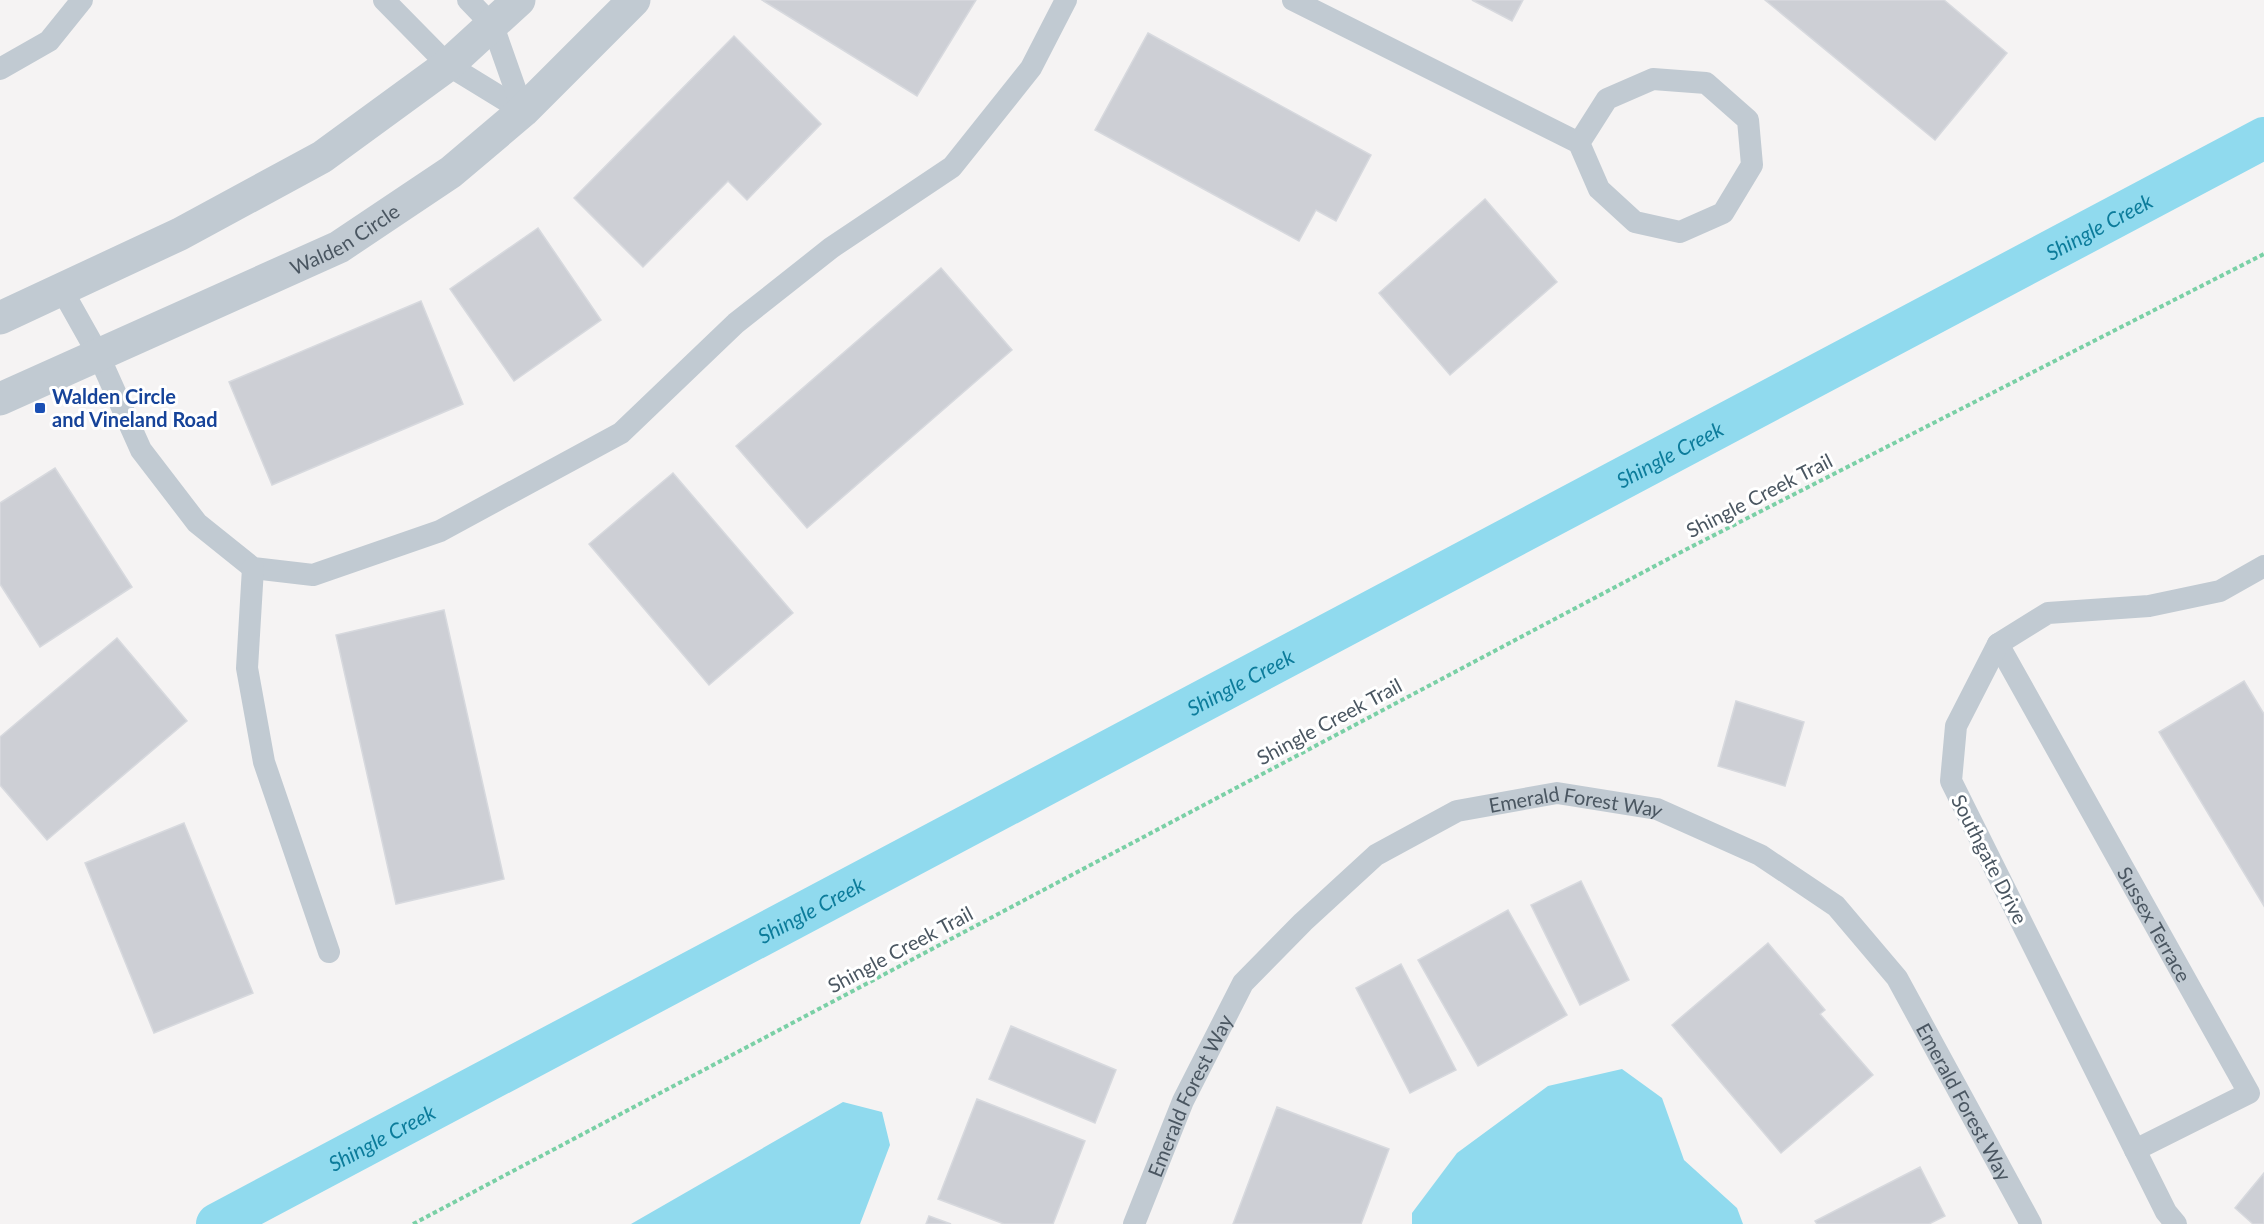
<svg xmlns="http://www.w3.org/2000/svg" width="2264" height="1224" font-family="Lato,sans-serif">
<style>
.water{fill:#90daee}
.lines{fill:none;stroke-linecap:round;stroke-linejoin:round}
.canal{stroke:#90daee;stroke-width:42}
.building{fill:#cdcfd5;stroke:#d7d9de;stroke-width:1.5}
.path{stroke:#7ad0a6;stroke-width:4;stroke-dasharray:4.5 3;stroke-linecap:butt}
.service{stroke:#c1cad2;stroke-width:22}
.minor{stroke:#c1cad2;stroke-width:33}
.transit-dot{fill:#1a4fb4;stroke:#fff;stroke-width:2}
.labels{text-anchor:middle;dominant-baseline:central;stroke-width:6;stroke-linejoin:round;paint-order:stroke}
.street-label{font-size:20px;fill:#4a5661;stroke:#fff}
.transit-label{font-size:20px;font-weight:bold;fill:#164399;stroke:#fff;text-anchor:start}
.water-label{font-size:21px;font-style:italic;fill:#0c7c9b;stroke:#fff}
</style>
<rect width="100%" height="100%" fill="#f5f3f3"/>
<path class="water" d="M1622,1069L1662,1098L1684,1160L1737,1208L1743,1224H1412V1213L1457,1153L1548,1086Z
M843,1102L882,1112L890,1145L860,1224H631Z"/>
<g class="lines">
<path class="canal" id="s1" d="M217,1224L2264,138"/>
</g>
<path class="building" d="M762,0H976L917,96Z
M1472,0H1523L1512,21Z
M1765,0H1944L2007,53L1935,140Z
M1148,33L1371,155L1336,221L1316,210L1299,241L1095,130Z
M734,36L821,124L747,200L728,181L643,267L574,198Z
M1485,199L1557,282L1450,375L1379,293Z
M538,228L601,320L514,381L450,289Z
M941,268L1012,350L807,528L736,446Z
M421,301L463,404L272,485L229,382Z
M55,468L132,587L40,647L0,584V503Z
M673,473L793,613L709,685L589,544Z
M444,610L504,879L396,904L336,635Z
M117,638L187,721L47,840L0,785V737Z
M2244,681L2264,714V906L2159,732Z
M1736,701L1804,722L1785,786L1718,766Z
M184,823L253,993L154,1033L85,863Z
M1581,881L1629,980L1580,1005L1531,905Z
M1508,910L1567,1015L1478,1066L1418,960Z
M1768,943L1825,1010L1820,1014L1873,1075L1781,1153L1672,1025Z
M1401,964L1456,1070L1410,1093L1356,988Z
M1011,1026L1116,1070L1095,1123L989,1079Z
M977,1099L1085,1141L1053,1224H1004L938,1199Z
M1277,1107L1389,1149L1361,1224H1233Z
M1920,1167L1945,1216L1929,1224H1817L1815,1221Z
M2264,1173V1224H2253L2235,1208Z
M929,1216L951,1224H926Z"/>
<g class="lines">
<path class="path" d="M413,1224L1687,549L2264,254"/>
<g class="service">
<path d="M384,0L448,65L523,111"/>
<path d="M468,0L493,26L523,111"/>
<path d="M1293,0L1579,143L1599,189L1635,222L1680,232L1723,213L1752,165L1748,120L1706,83L1653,79L1607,99L1579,143"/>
<path d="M0,69L49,41L82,0"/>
<path d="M62,290L98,354L141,450L197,523L253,568L313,575L440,531L621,433L736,323L831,248L952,167L1031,68L1066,0"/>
<path d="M253,568L247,668L264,762L329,952"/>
<path id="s2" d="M1998,644L2249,1093L2135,1150"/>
<path id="s3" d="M1134,1224L1183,1101L1243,983L1303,922L1376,855L1457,811L1557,793L1657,809L1760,855L1836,906L1897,978L2031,1224"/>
<path d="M2176,1224L2166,1212L1951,781L1956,726L1998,644L2048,613L2149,606L2220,591L2264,566"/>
</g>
<g class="minor">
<path d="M0,318L180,234L322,157L448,65L519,0"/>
<path id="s4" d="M0,399L339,247L451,172L523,111L634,0"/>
</g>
</g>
<rect class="transit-dot" x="34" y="402" width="12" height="12" rx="3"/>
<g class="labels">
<g class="street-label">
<text stroke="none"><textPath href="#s4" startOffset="380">Walden Circle</textPath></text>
<text transform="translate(1759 495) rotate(-27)">Shingle Creek Trail</text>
<text transform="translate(1329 721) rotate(-28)">Shingle Creek Trail</text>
<text stroke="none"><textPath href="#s3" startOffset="662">Emerald Forest Way</textPath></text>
<text transform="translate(1990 859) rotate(63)">Southgate Drive</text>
<text stroke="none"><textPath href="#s2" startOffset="321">Sussex Terrace</textPath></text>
<text transform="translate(900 949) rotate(-28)">Shingle Creek Trail</text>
<text stroke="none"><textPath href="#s3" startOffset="140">Emerald Forest Way</textPath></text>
<text stroke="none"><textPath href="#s3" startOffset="1184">Emerald Forest Way</textPath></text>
</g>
<g class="transit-label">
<text x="52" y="396">Walden Circle<tspan x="52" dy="23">and Vineland Road</tspan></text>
</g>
<g class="water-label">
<text stroke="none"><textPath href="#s1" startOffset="2130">Shingle Creek</textPath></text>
<text stroke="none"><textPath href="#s1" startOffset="1644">Shingle Creek</textPath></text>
<text stroke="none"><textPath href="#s1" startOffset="1158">Shingle Creek</textPath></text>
<text stroke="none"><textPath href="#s1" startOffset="672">Shingle Creek</textPath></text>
<text stroke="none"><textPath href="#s1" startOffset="186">Shingle Creek</textPath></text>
</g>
</g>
</svg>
